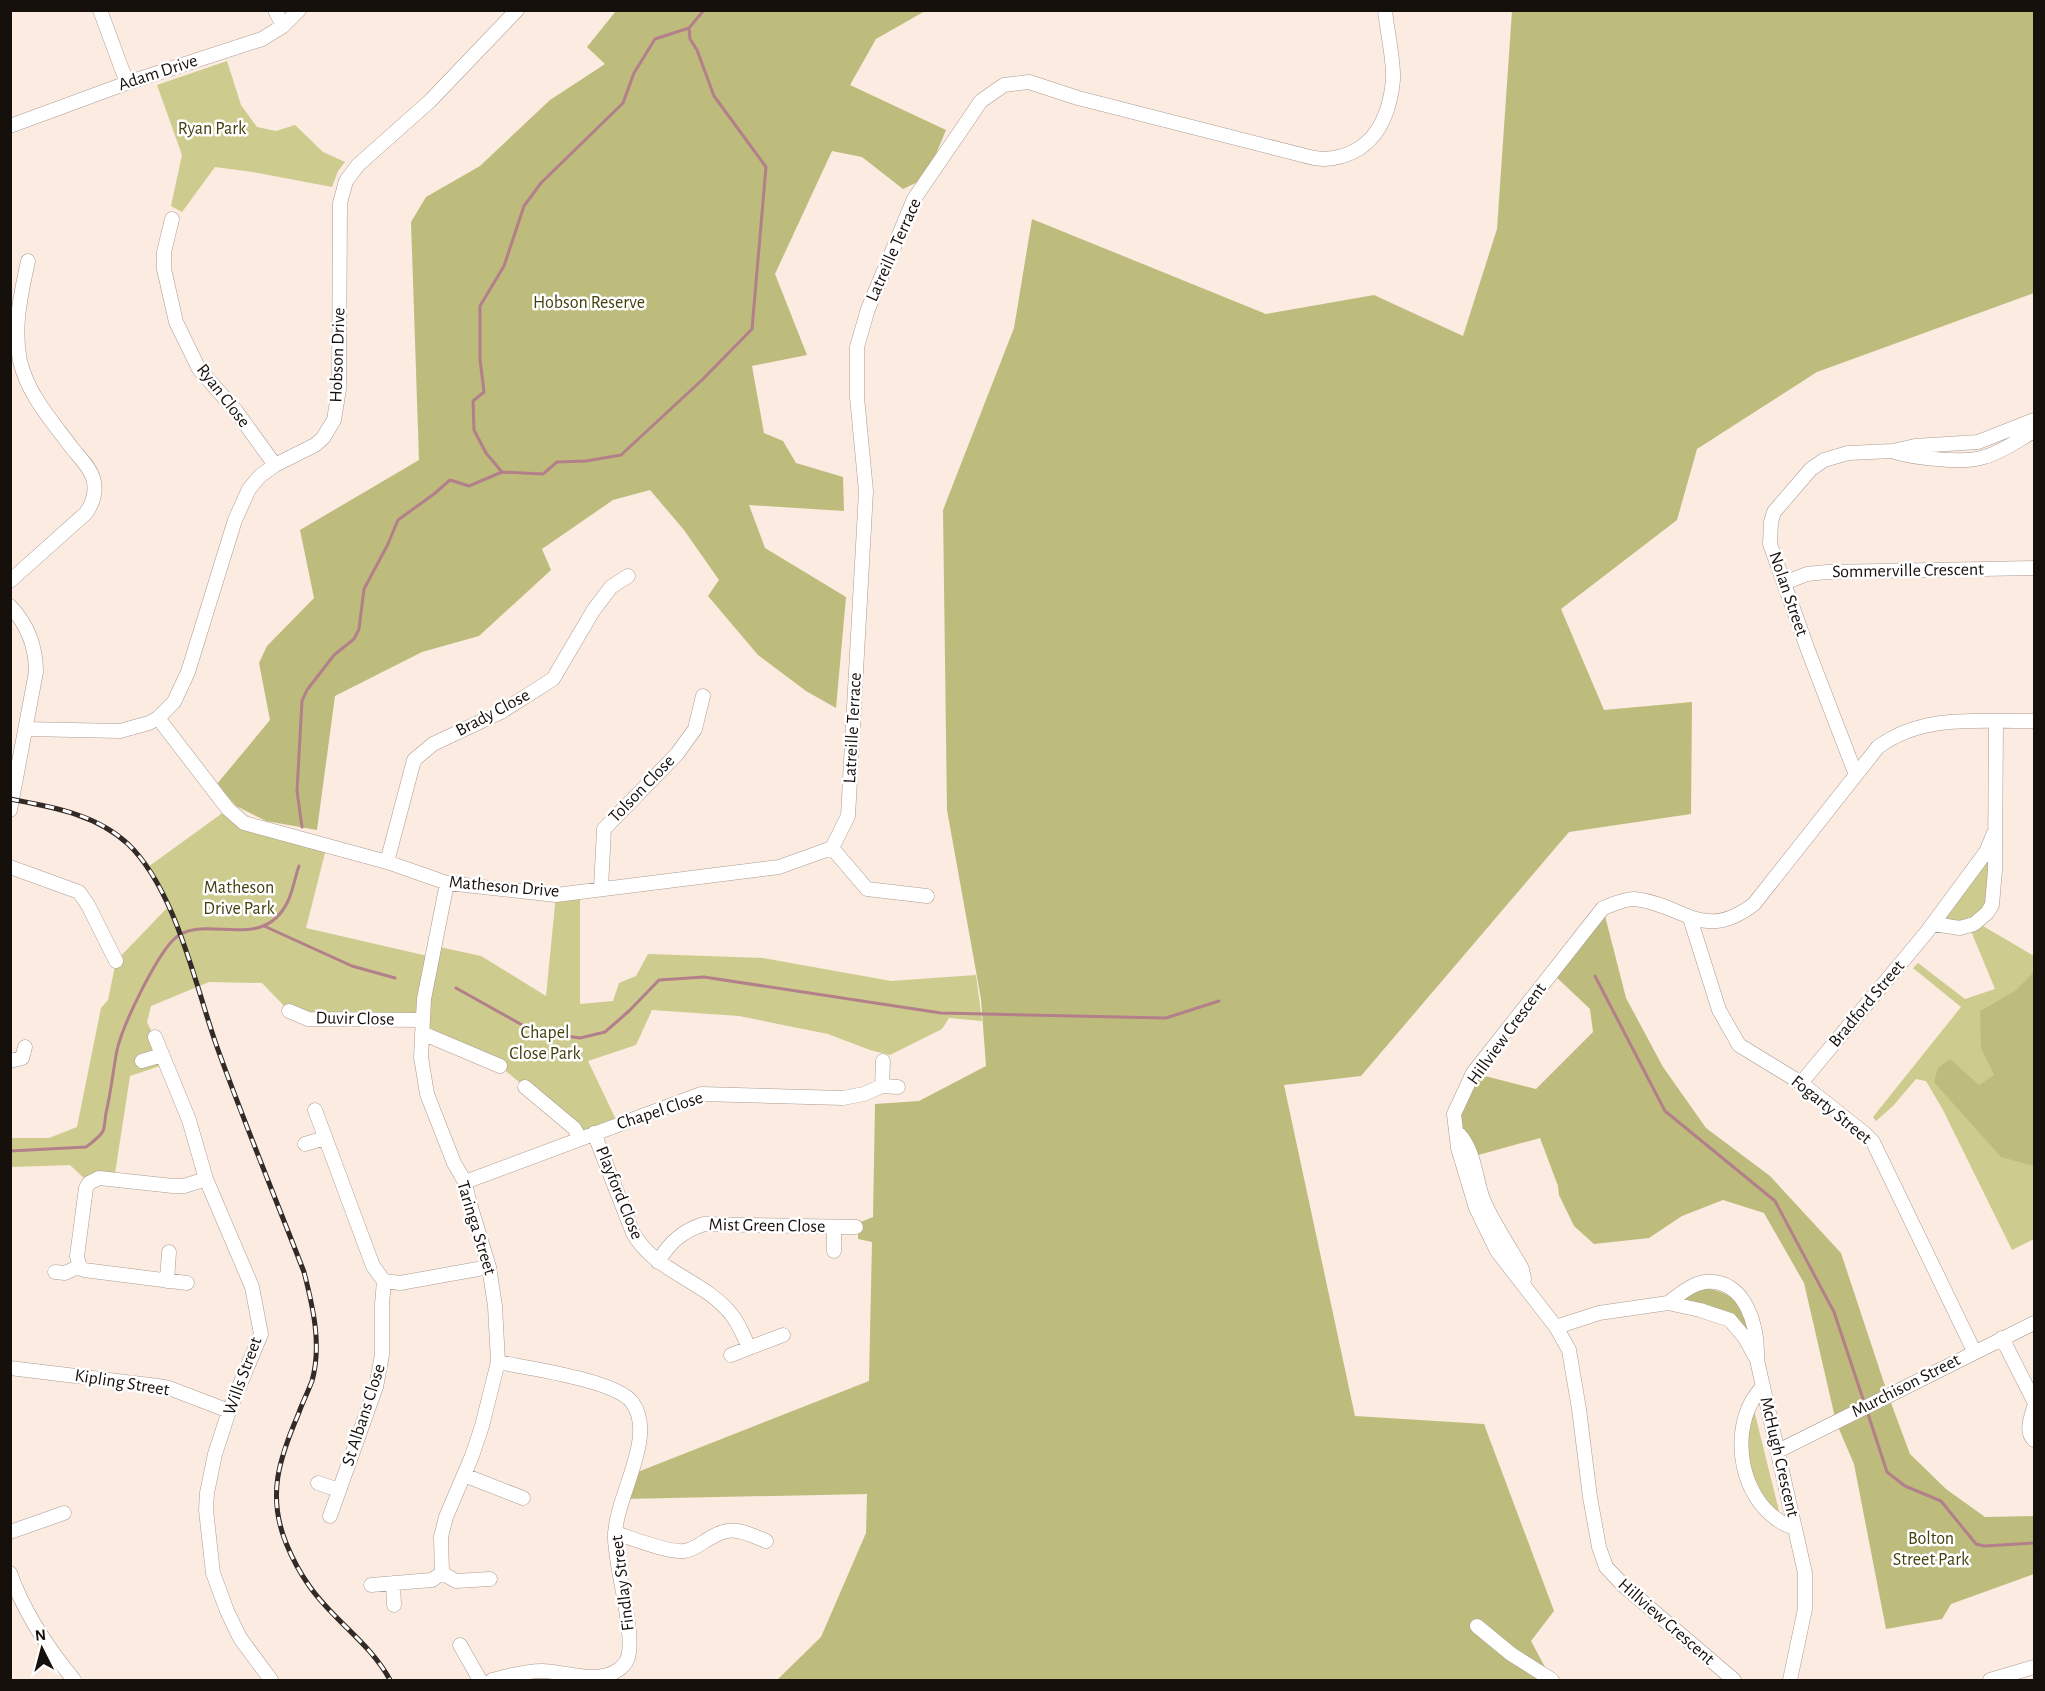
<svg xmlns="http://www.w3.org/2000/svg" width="2045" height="1691" font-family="'Alegreya Sans',sans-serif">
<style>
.green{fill:#cdcb8d}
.forest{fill:#bebc7c}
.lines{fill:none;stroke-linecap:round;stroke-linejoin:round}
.stream{stroke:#b27f8a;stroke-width:3}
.minor-casing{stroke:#ab9c92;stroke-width:15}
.minor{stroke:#fff;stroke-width:14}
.rail-casing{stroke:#322a26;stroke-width:5}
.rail{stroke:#fff;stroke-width:3;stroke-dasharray:9;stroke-linecap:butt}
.labels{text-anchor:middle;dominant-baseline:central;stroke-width:5;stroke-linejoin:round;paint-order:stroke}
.street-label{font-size:18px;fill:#16100d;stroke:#fff}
.park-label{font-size:18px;fill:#43410e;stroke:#fff}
</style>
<rect width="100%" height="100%" fill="#fbebe0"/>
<path class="green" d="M227,61L241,105L257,127L276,131L295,125L323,152L345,162L338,171L332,187L253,172L215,167L182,212L171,206L182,155L157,85Z
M228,809L326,849L306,928L432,957L435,946L481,956L546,996L556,895L580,891V1004L613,1001L619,983L636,976L648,954L763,958L891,981L976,975L982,1021L949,1018L942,1029L890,1055L870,1050L828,1034L739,1016L652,1010L636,1045L588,1061L618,1124L580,1138L574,1128L500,1066L436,1038L422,1020L308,1019L289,1011L262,983L209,982L151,1006L147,1022L166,1064L130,1076L114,1180L89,1183L70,1165L11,1167L10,1138H49L77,1127L101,1008L108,1000L116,961L167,908L148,867Z
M1985,856L1994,858L1989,907L1970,923L1940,922Z
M1983,926L2034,956V1239L2012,1250L1943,1110L1926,1081L1916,1079L1893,1106L1876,1121L1873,1117L1961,1007L1913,968L1918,963L1965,999L1995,989L1971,931Z
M1753,1406L1779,1511L1769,1509L1747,1472L1749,1414Z"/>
<path class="forest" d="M616,11H925L876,39L850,85L946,130L926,178L903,189L862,157L832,151L775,274L807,355L752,366L764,433L783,441L796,463L843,477L844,511L749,505L765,548L846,597L836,708L806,691L758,655L708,596L719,580L684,530L650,490L613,500L542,549L551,570L479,636L422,652L335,696L317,830L266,821L236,806L217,784L270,720L259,663L267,646L314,598L300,530L419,460L411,222L426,197L480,166L550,100L605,64L587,47Z
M1512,11H2034V293L1817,372L1697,449L1677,520L1561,609L1604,710L1692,702L1691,814L1569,832L1361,1076L1284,1085L1355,1416L1484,1424L1554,1611L1531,1641L1552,1680H777L821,1637L866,1533L867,1494L623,1499L630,1475L869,1381L872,1242L858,1239V1223L873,1217L875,1104L919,1101L986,1066L981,999L947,810L943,510L1014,328L1032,219L1266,314L1374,295L1463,336L1497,229Z
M1603,908L1626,998L1663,1067L1706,1128L1770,1176L1841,1253L1888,1395L1910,1454L1946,1489L1985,1517L2034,1516V1574L1951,1604L1942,1619L1886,1629L1854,1464L1836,1422L1804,1283L1764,1213L1723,1200L1682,1216L1649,1238L1594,1244L1574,1226L1559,1195L1558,1186L1540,1138L1471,1157L1456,1130L1473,1073L1536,1089L1593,1032L1590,1009L1552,973Z
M2034,972V1166L2001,1157L1934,1082L1938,1068L1950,1059L1979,1085L1994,1075L1981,1048L1980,1011L2015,991Z
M1698,1288C1730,1289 1743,1303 1753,1333L1682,1302L1687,1292Z"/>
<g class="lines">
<path class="stream" d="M502,472L486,453L474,430L473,401L484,392L480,359V306L504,266L524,206L541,183L623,103L634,73L655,39L689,28
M302,827L297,791L302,701L307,690L334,655L354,639L359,629L364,589L387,546L398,520L434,494L450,480L469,486L502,472L543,474L557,462L586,461L621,455L702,380L752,329L766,167L714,96L697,50L690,39L689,28L704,10
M264,926L352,966L395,978
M1595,976L1665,1111L1775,1201L1834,1312L1863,1399
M456,988L533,1031L580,1038L605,1032L629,1011L659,980L704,977L941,1013L1166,1018L1219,1001
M10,1151L86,1147C91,1143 100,1137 103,1131C105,1126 105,1119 106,1113C111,1092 113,1071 117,1050C123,1024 155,959 173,940C202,910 262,956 288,901C293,890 295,877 299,866
M1868,1414L1887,1472L1905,1486L1941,1501L1976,1544L1984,1546L2034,1543"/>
<g class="minor-casing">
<path id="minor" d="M100,10L127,83
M275,10L283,26
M10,126L127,83L262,39L283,26L299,10
M172,219L164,252V269L176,322L199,369L236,411L275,465
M1895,452C1915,458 1965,464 1984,457C2002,452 2018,440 2034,431
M10,581L86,513C93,503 97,491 93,478C90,467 79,457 72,448C52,421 28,395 20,361C13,327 21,294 28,261
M1784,583L1807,574L1827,572L2034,568
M10,606C27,624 36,646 36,672L10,810
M158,718L228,809L244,823L387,862L447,883L556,895L779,867L832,848
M26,729L120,731L149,723L158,718L174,702L188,672L235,520L249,489L260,476L275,465L315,445L323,438L334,420L339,389L340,203L346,181L358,165L430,101L517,10
M1856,775L1809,653L1770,544L1771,522L1774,512L1811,469L1824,460L1848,453L1893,451L1915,446L1978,442L2034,420
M832,848L848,816L866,491L857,397V347L868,309L914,199L981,101L1004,85L1029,82L1078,98L1302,155C1309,157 1318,159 1325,159C1371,156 1389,121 1393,80C1394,59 1387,32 1385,10
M832,848L867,889L927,896
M387,862L414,760L433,744L501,712L553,679L593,611L611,587L628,576
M10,867L79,892L88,905L116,961
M601,888L604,829L677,754L695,729L703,696
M1690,918L1719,1010L1739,1045L1801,1083L1864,1133L1873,1142L1974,1351
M1933,924L1960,928L1974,924L1987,913L1992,905L1995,870L1996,721
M289,1011L308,1019L422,1020
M422,1033L500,1066
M155,1037L189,1120L206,1179L252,1287L261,1334L229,1411L215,1454L207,1493L206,1510L213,1573L227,1611L240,1638L271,1680
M10,1061L22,1058L25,1047
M142,1061L162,1055
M1801,1083L1926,933L1986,852L1994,833
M882,1086L883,1061
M525,1087L574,1128L580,1138
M315,1110L373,1266L384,1281L382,1304V1355L376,1387L330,1516
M594,1133L633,1233C655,1272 704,1280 731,1314C739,1323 743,1336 749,1347
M1459,1134C1475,1151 1475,1178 1483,1199C1492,1222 1510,1247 1522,1269L1524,1279
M305,1144L325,1138
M465,1182L701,1094L843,1098L864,1094L882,1086L898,1087
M834,1227V1251
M658,1262C669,1243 682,1231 704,1224L856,1227
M55,1272L65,1273L80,1266
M167,1281L169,1252
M384,1281L400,1283L489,1267
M187,1283L84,1270L79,1265L77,1256L86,1188L89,1183L99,1178L173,1186H184L206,1179
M1668,1303C1679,1295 1691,1284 1705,1282C1746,1278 1758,1327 1757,1358
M1556,1327L1599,1313L1668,1303L1700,1310L1730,1320L1745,1338L1757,1360L1805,1573V1609L1790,1680
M2002,1338L2034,1401
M731,1355L783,1335
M10,1368L158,1386L169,1388L229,1411
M1763,1386C1759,1391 1755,1396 1752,1401C1731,1439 1742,1496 1778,1520C1783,1524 1789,1526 1795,1528
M2034,1407C2031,1418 2025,1431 2034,1440
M1778,1451L2034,1323
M464,1475L523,1498
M318,1483L339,1490
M10,1532L64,1513
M615,1533C631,1538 669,1553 684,1551C692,1550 698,1546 705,1541C731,1524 739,1530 766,1541
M10,1573C24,1613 47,1647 74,1680
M442,1573L456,1581L490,1579
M393,1583L394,1605
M371,1585L432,1580L442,1573L441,1537L446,1517L472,1456L482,1426L498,1362L495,1306L489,1267L469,1201L465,1182L454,1163L427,1094L421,1057L424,999L447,883
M1477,1626L1511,1654L1552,1680
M460,1645L480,1680
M492,1680C508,1676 525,1671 542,1671C565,1671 596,1685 618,1670C621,1668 626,1663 627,1660C637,1638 615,1567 615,1538C614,1498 658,1437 632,1402C615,1380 527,1368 498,1362
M1734,1680L1624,1586L1606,1567L1599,1547L1590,1497L1579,1409L1569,1350L1556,1327L1497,1251L1476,1208L1458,1148L1454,1114L1473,1073L1603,908C1612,905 1625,898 1635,899C1685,905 1703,943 1754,904L1878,747C1924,713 1980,722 2034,721
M1990,1680L2034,1667"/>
</g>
<use href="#minor" class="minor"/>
<g class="rail-casing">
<path id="rail" d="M10,799C52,807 96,814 128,844C176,890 195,985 217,1047C244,1122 275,1197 304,1272C313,1307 322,1345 312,1381C308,1392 302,1403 298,1415C279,1459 267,1496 286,1543C292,1558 300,1573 310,1587C334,1621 370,1643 390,1680"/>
</g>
<use href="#rail" class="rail"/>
</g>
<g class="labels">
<g class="street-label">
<text transform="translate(158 73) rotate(-18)">Adam Drive</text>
<text transform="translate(894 250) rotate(-66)">Latreille Terrace</text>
<text transform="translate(338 355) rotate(-88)">Hobson Drive</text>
<text transform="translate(223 396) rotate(52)">Ryan Close</text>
<text transform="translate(1908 571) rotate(-1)">Sommerville Crescent</text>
<text transform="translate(1788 594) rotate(71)">Nolan Street</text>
<text transform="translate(493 713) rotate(-28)">Brady Close</text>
<text transform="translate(853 728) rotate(-87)">Latreille Terrace</text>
<text transform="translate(642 789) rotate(-46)">Tolson Close</text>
<text transform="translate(504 887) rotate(5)">Matheson Drive</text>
<text transform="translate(1867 1004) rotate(-50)">Bradford Street</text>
<text transform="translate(355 1019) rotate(1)">Duvir Close</text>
<text transform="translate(1507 1034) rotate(-54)">Hillview Crescent</text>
<text transform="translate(1831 1110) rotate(39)">Fogarty Street</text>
<text transform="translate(660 1111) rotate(-18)">Chapel Close</text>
<text transform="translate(619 1193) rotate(68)">Playford Close</text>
<text transform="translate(767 1226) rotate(1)">Mist Green Close</text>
<text transform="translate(476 1228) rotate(73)">Taringa Street</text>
<text transform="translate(243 1376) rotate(-70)">Wills Street</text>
<text transform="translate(122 1383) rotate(9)">Kipling Street</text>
<text transform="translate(1906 1386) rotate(-27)">Murchison Street</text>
<text transform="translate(364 1415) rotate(-72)">St Albans Close</text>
<text transform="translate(1779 1457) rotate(77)">McHugh Crescent</text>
<text transform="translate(623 1583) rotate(-97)">Findlay Street</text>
<text transform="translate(1666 1622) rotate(41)">Hillview Crescent</text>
</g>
<g class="park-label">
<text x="212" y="129">Ryan Park</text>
<text x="589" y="303">Hobson Reserve</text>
<text x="239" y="888">Matheson<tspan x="239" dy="21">Drive Park</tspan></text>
<text x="545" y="1033">Chapel<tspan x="545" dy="21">Close Park</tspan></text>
<text x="1931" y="1539">Bolton<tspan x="1931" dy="21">Street Park</tspan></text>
</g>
</g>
<rect width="2045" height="1691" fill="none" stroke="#16100d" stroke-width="24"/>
<g transform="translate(42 1649) rotate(354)" stroke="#ffffff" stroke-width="4.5" paint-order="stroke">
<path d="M0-4.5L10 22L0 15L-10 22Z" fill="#16100d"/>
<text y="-9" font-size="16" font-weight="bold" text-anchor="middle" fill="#16100d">N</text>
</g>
</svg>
